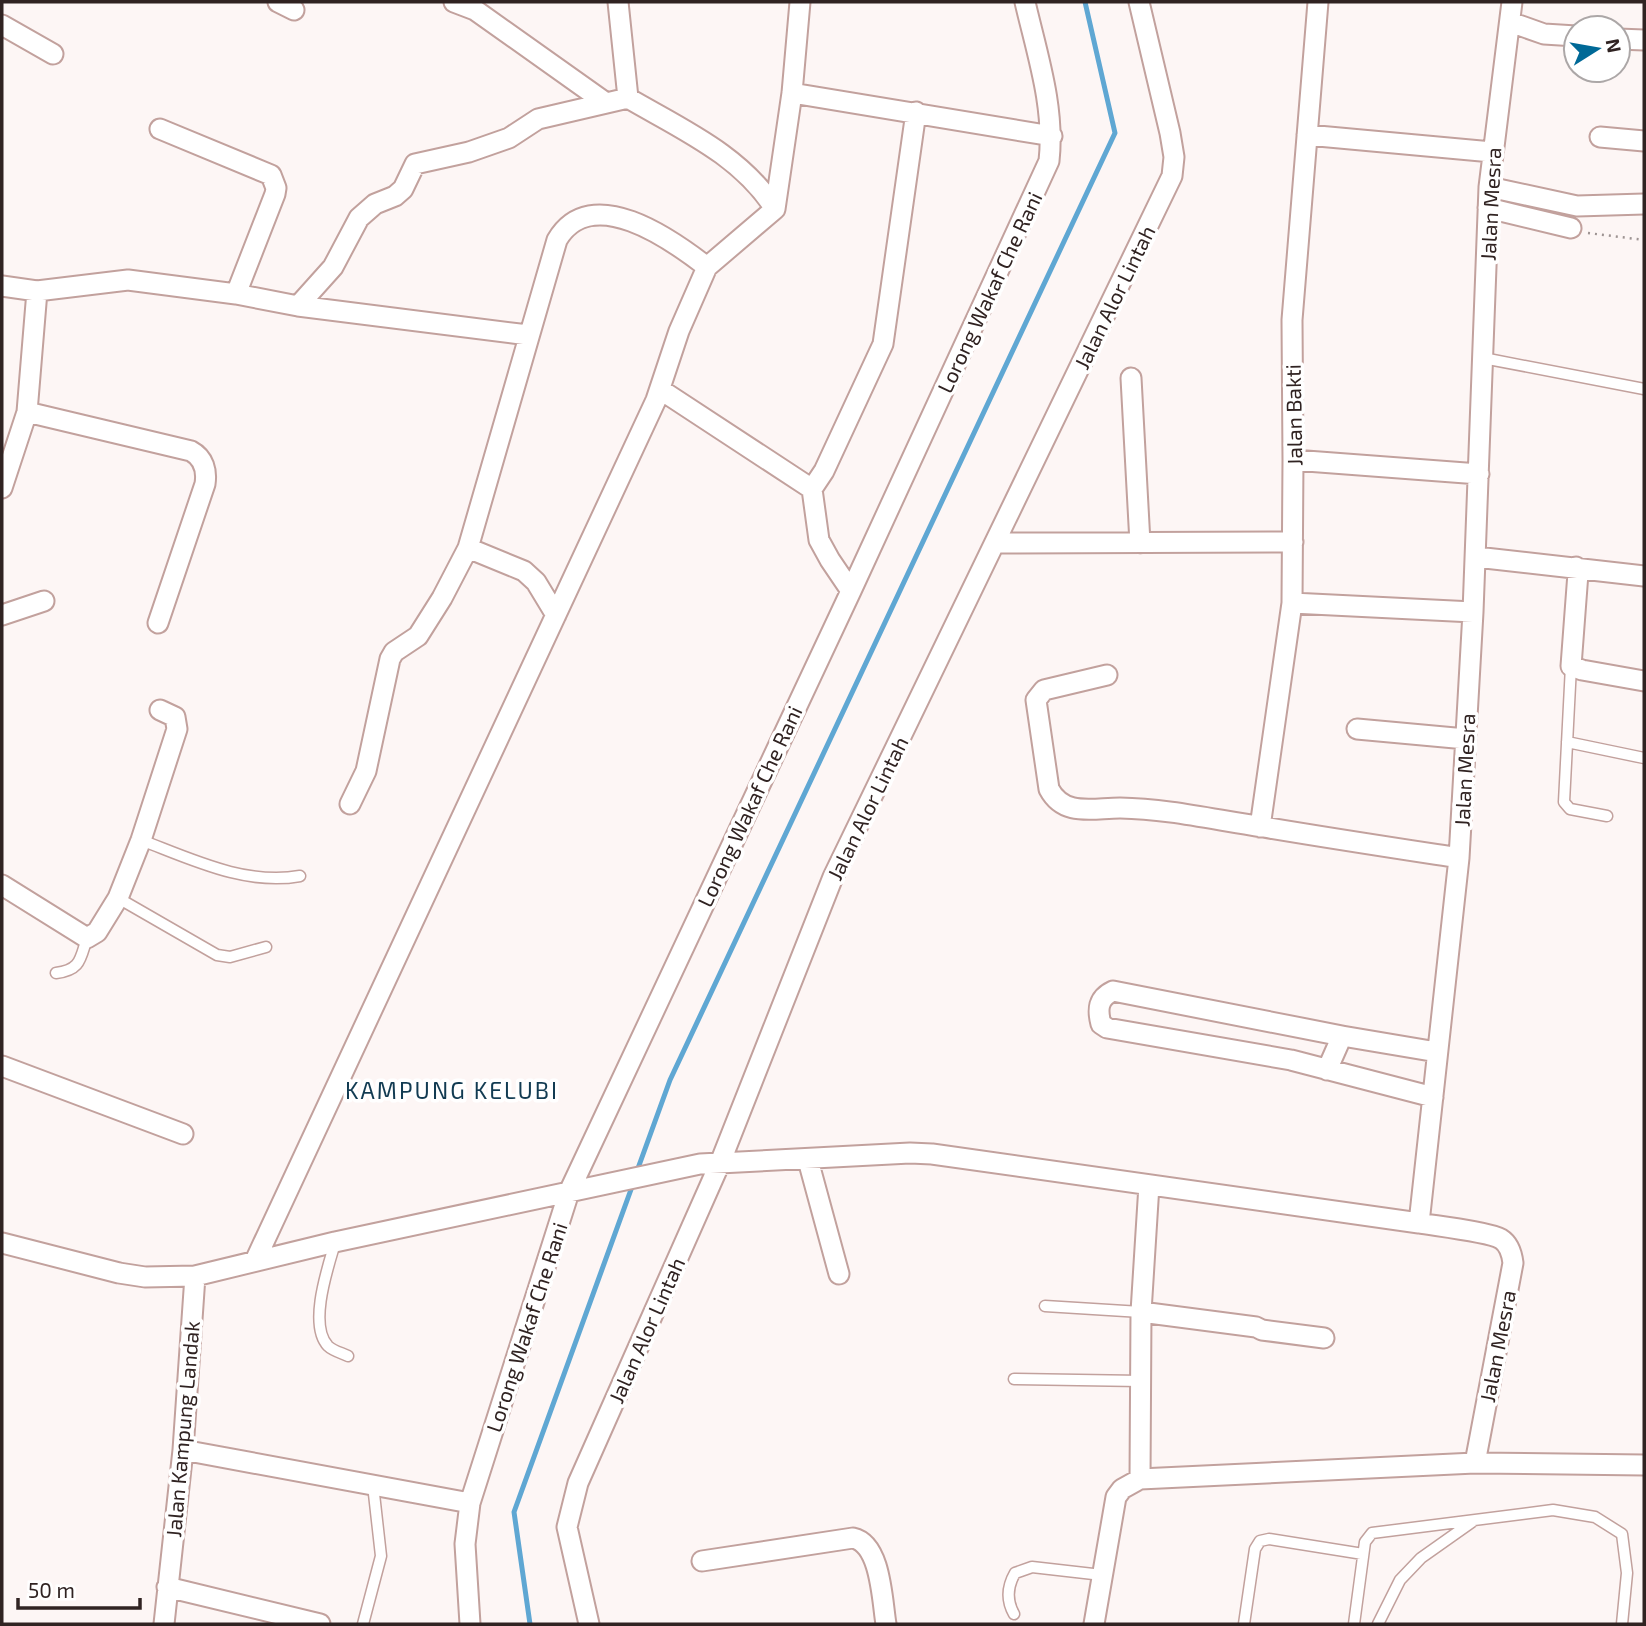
<svg xmlns="http://www.w3.org/2000/svg" width="1646" height="1626" font-family="'Exo 2',sans-serif">
<style>
.lines{fill:none;stroke-linecap:round;stroke-linejoin:round}
.stream{stroke:#5fa7d3;stroke-width:5}
.lane-casing{stroke:#c2a19d;stroke-width:13}
.street-casing{stroke:#c2a19d;stroke-width:23}
.path{stroke:#9e9493;stroke-width:2.5;stroke-dasharray:2 5;stroke-linecap:butt}
.lane{stroke:#fff;stroke-width:10}
.street{stroke:#fff;stroke-width:19}
.labels{text-anchor:middle;dominant-baseline:central;stroke-width:7;stroke-linejoin:round;paint-order:stroke}
.street-label{font-size:21px;fill:#302322;stroke:#fff}
.neighbourhood-label{font-size:23px;letter-spacing:2px;fill:#123b52;stroke:#fff}
</style>
<rect width="100%" height="100%" fill="#fdf6f5"/>
<g class="lines">
<path class="stream" d="M637,1171L670,1080L1115,133L1085,2
M530,1624L514,1512L633,1184"/>
<g class="lane-casing">
<path id="lane" d="M1483,358L1644,389
M1571,666L1564,802L1570,809L1607,816
M1567,742L1644,758
M141,840C191,859 246,886 300,876
M118,898L217,955L230,957L266,947
M56,973C81,970 80,959 87,938
M335,1243C328,1267 308,1325 328,1346C333,1351 342,1353 348,1356
M1045,1306L1141,1312
M1014,1379L1141,1381
M1014,1614C1006,1600 1007,1587 1015,1573L1032,1567L1102,1575
M363,1624L381,1556L373,1485
M1244,1624L1255,1549L1260,1541L1269,1539L1363,1554
M1354,1624L1365,1542L1372,1533L1553,1510L1595,1517L1622,1534L1627,1573L1622,1624
M1378,1624L1400,1580L1421,1558L1472,1522"/>
</g>
<g class="street-casing">
<path id="street" d="M278,2L294,10
M454,2L475,10L606,103
M618,2L628,98C681,129 741,155 775,209
M1510,22L1544,34L1576,36
M2,25L53,54
M1618,39L1644,40
M792,93L1052,136
M160,129L271,175L276,188L275,194L236,294L298,306L333,267L359,218L375,204L395,196L403,189L415,164L469,152L509,138L538,119L628,98
M1307,135L1492,152
M1600,137L1644,141
M1489,187L1577,206L1644,204
M1488,208L1571,228
M2,286L37,291L128,280L236,294
M37,291L27,412L191,451C204,458 207,471 205,484L158,623
M298,306L528,335
M1131,378L1140,543
M661,390L812,489L824,471L883,344L916,112
M1293,460L1479,474
M2,488L27,412
M812,489L819,540L830,560L851,591
M995,543L1293,542
M468,548L524,571L536,582L556,615
M1476,557L1644,576
M1576,567L1578,573L1571,666L1582,670L1644,681
M1292,603L1473,612
M2,615L44,601
M1107,675L1044,690L1036,700L1049,789C1064,817 1092,808 1120,808C1169,809 1215,820 1263,827C1328,838 1394,848 1459,858
M1357,729L1466,739
M350,804L366,771L390,659L394,652L418,636L442,598L468,548L557,240C591,182 671,239 707,267
M1260,827L1292,603L1293,460L1292,320L1318,2
M2,885L87,938L97,932L118,898L141,840L177,729L175,717L160,710
M2,1066L183,1134
M1327,1070L1342,1036
M1433,1097L1291,1060L1107,1028L1101,1024C1097,1009 1098,998 1113,991L1342,1036L1437,1052
M808,1160L839,1274
M2,1243L119,1273L145,1277L195,1276L335,1242L700,1164L910,1153L932,1154L1419,1223
M255,1261L656,400L679,331L707,267L775,209L792,93L800,2
M1141,1312L1256,1327L1262,1330L1324,1338
M183,1450L470,1503
M1475,1463L1513,1263C1512,1255 1509,1244 1501,1239C1489,1232 1436,1226 1419,1223L1459,858L1473,612L1489,187L1512,2
M1140,1479L1141,1312L1149,1185
M702,1561L853,1538C881,1544 882,1600 886,1624
M167,1587L320,1624
M164,1624L183,1450L195,1276
M470,1624L465,1544L470,1503L569,1192L851,591L1049,161C1055,107 1037,54 1025,2
M589,1624L567,1527L578,1483L720,1163L833,877L1172,176L1174,157L1170,133L1139,2
M1094,1624L1116,1497L1122,1489L1140,1479L1475,1463L1644,1465"/>
</g>
<path class="path" d="M1588,233L1644,240"/>
<use href="#lane" class="lane"/>
<use href="#street" class="street"/>
</g>
<g class="labels">
<g class="street-label">
<text transform="translate(1490 204) rotate(-87)">Jalan Mesra</text>
<text transform="translate(989 292) rotate(-65)">Lorong Wakaf Che Rani</text>
<text transform="translate(1114 297) rotate(-64)">Jalan Alor Lintah</text>
<text transform="translate(1293 415) rotate(-91)">Jalan Bakti</text>
<text transform="translate(1464 770) rotate(-87)">Jalan Mesra</text>
<text transform="translate(749 806) rotate(-65)">Lorong Wakaf Che Rani</text>
<text transform="translate(867 808) rotate(-64)">Jalan Alor Lintah</text>
<text transform="translate(526 1327) rotate(-72)">Lorong Wakaf Che Rani</text>
<text transform="translate(646 1330) rotate(-66)">Jalan Alor Lintah</text>
<text transform="translate(1497 1346) rotate(-79)">Jalan Mesra</text>
<text transform="translate(182 1429) rotate(-85)">Jalan Kampung Landak</text>
</g>
<g class="neighbourhood-label">
<text x="452" y="1090">KAMPUNG KELUBI</text>
</g>
</g>
<rect width="1646" height="1626" fill="none" stroke="#302322" stroke-width="7"/>
<g transform="translate(1597 49) rotate(79)"><circle r="33" fill="#ffffff" stroke="#aca7a7" stroke-width="2"/>
<path d="M0-5L12 26L0 18L-12 26Z" fill="#006997"/>
<text y="-10" font-size="19" font-weight="bold" text-anchor="middle" fill="#302322">N</text>
</g>
<path d="M18 1598v10h122v-10" fill="none" stroke="#302322" stroke-width="3.5"/>
<text x="28" y="1598" font-size="21" fill="#302322" stroke="#ffffff" stroke-width="5" paint-order="stroke">50 m</text>
</svg>
